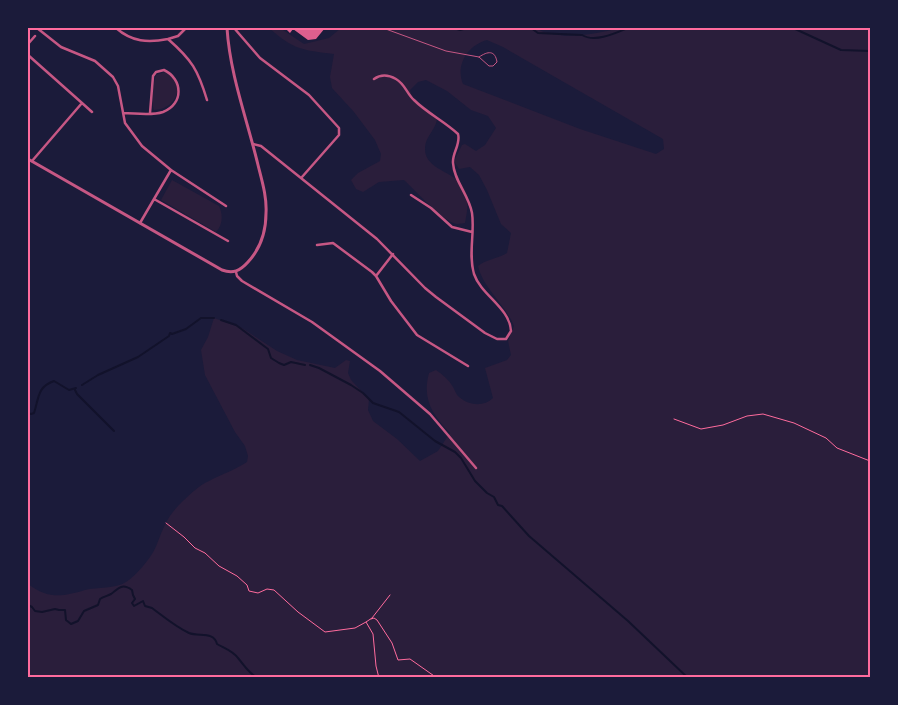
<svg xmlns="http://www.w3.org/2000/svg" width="898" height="705" font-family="Cabin,sans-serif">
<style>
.green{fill:#2a1e3b;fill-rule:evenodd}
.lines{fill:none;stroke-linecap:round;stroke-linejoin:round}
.stream{stroke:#12122b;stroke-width:2}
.building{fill:#dd5f8e}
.path{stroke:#ff6b9d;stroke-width:1}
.service{stroke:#c65784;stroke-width:1}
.minor{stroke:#c65784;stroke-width:2.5}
.tertiary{stroke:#c65784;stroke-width:3}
.neatline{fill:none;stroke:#ff6b9d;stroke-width:2}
</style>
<rect width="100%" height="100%" fill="#1b1b3a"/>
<path class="green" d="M269,28H280L304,44L329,38L341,28H535C561,42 593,34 621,28H870V677H28V584C48,599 62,597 85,590C97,587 116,589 126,582C136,576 153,556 157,544C163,529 167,517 179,505C188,496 198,486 209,481C222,474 235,470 247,462L248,456L245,446L235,432L205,375L201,350L208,337L214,318L242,328L277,351L297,360L335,368L346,360L350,361L348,373L351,380L369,399L368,410L373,421L397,439L420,461L438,451L450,433C432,414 422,399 429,373L436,370C443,375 449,380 453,387C454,389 456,393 457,395C466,405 483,408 493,398L485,368L507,360L511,355L508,341L514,326C505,304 483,288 478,266C487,259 497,259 507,253L511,233L501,224L487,190L479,175L470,167L459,169L454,161L462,145L465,144L476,151L485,145L496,128L488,116L471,110L447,91L426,80L418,82L410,90C413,104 428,108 437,119C436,129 425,137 425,148C424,170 455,171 464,188C470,198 467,212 465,223C463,223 460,224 457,224C443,222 415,190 404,180L379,182L363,192L356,189L351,180L358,173L380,161L381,154L375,140L354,112L332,88L330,77L334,54C302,50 294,50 269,28ZM487,40L503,47L663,139L664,149L656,154L580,129L463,84C455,65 468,45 487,40Z
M165,72C187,81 178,109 154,110C150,100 153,85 156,75Z
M172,180L219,206C223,214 223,225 216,232L161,200Z"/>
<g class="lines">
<path class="stream" d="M448,28H450
M454,28L460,30L467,28
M531,28L538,33L582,35C595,43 616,33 628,28
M793,28L841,50L870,51
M221,320L236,325L268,349L271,358L279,363L284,365L291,362L305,365
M310,365L319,368L351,385L363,393L373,403L399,412L435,441L455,452L461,458L475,481L487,493L494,497L498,505L502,506L529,536L628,621L688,678
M82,385L98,375L138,357L169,336L170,333L172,334L186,329L201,318H214
M75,390L77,394L114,431
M28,413L31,414L34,413C39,398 37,387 54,381L69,390L76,388
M28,600V605L32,607L35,611L42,612L55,609L59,610H65L66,620L71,624L78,621L84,611L98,605L100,599C103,597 107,596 111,594C119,588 122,583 132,590L133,595L135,599L132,603L134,606L143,601L145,606L152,608C164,617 176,627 189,633C199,637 214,631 217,644C224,648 233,651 238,658C244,665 249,674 258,678"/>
</g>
<path class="building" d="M285,28H325L316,39L308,40L293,29L290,33Z"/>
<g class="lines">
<path class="path" d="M674,419L701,429L723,425L747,416L763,414L794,423L826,438L837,448L870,461
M166,523L184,537L195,548L205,553L219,566L237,576L247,585L249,591L258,593L267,589L274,590L298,612L325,632L355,628L366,622
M371,619L374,618L377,620L392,643L398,660L410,659L437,678
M379,678L376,666L373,634L366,622L372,618L390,595"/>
<path class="service" d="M383,28L446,51L479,57L489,66H493L497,62C495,50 488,51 479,57"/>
<path class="minor" d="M37,28L61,47L95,61L113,77L118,86L125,123L142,146L171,170
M116,28C132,42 148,43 168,39C192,60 198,70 207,100
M234,28L260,58L309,95L339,128V135L302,177
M168,39L178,36L186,28
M28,44L35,36
M28,55L82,103L32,161
M82,103L92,112
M123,113C135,113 151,116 163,112C184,104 183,79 164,70L156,72L153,76L150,113
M253,144L261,146L377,239L425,288L436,297L485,333L497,339H506L511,331C510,308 481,295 474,274C468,254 475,233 472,213C469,195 454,181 453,163C452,153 461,144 458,134C444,121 427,113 414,100C407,94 405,84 396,79C389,75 381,74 374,79
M411,195L431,208L452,227L472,232
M226,206L171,170L154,199L228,241
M140,223L154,199
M317,245L333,243L372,272L376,276L391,301L417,335L468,366
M236,272L237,276L242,281L312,322L380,371L430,414L476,468
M376,276L393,254"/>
<path class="tertiary" d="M28,159L222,270C233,274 240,271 248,262C260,249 266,231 266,213C267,197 262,181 258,165C247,119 230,75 227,28"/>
</g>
<rect width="898" height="705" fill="none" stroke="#1b1b3a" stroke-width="58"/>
<rect x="29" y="29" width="840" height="647" class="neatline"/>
</svg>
